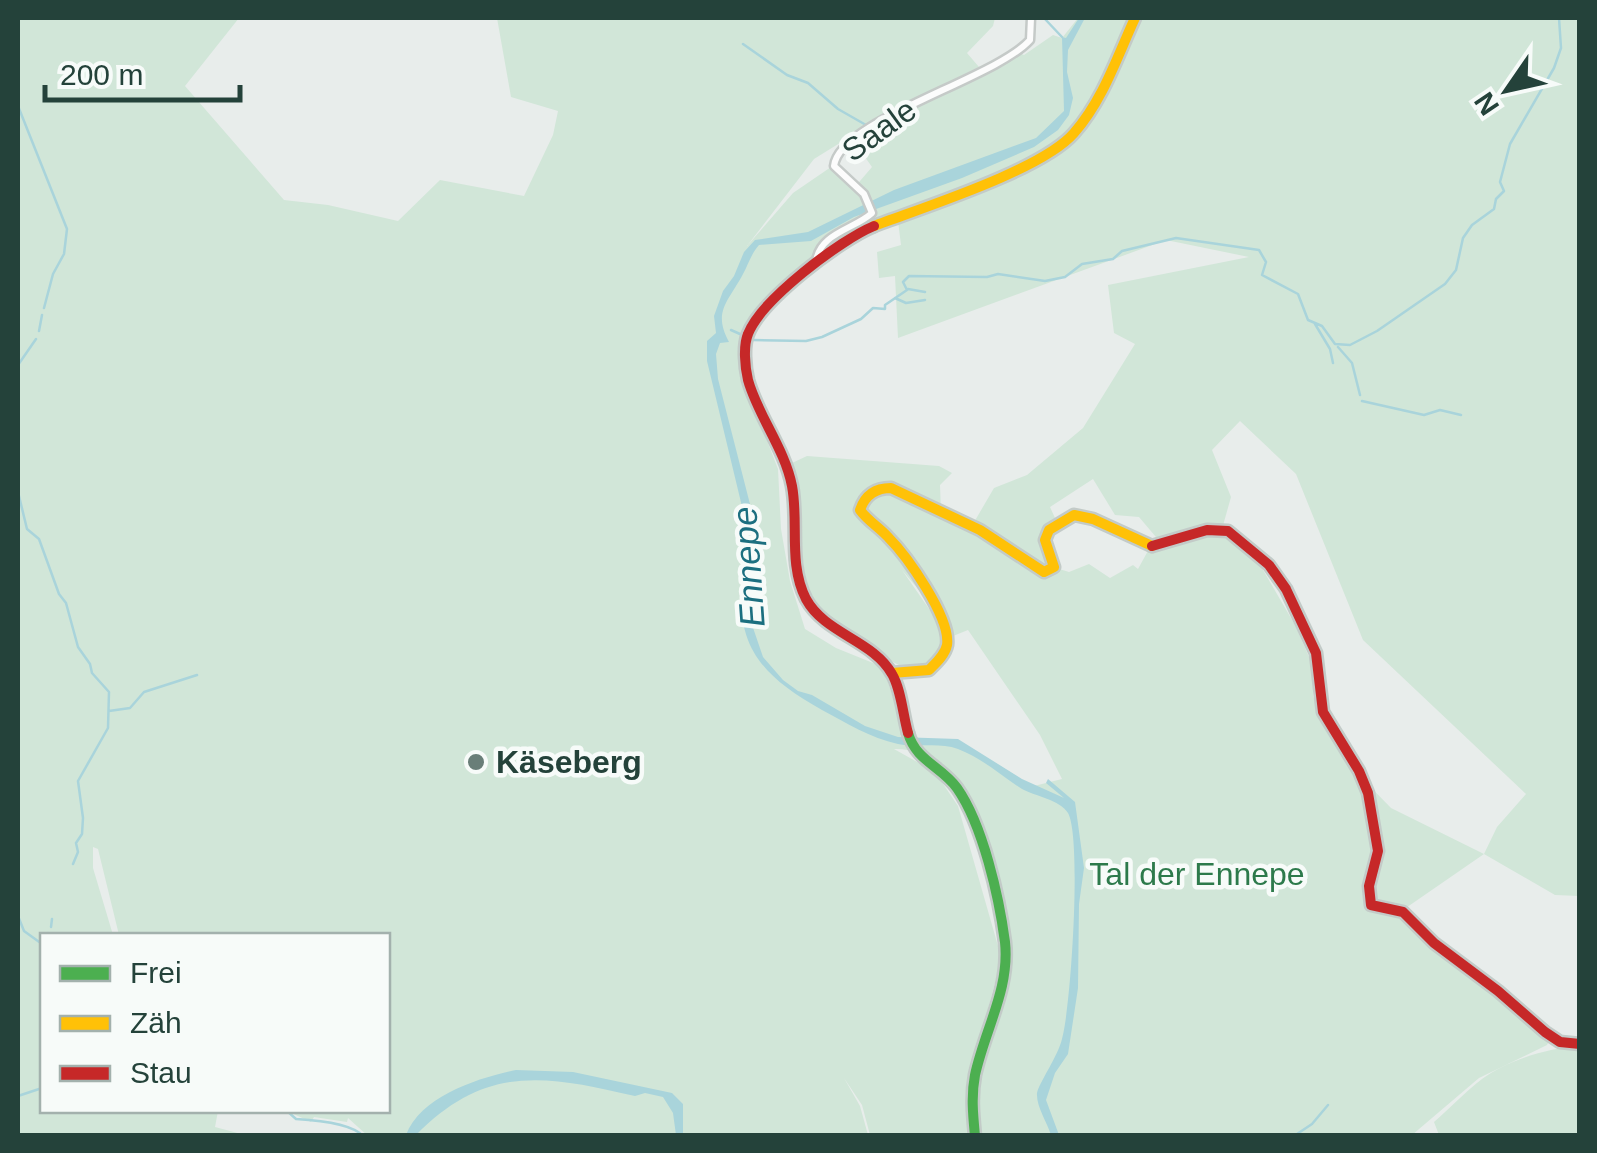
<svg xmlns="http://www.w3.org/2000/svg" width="1597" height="1153" font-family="Arial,sans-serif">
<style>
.green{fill:#d1e6d8;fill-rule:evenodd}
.water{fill:#a9d4db}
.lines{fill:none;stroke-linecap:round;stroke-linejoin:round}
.stream{stroke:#a9d4db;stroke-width:2.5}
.street-casing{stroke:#c5cac8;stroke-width:11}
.fast-casing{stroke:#c3cbc8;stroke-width:15}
.slow-casing{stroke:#c3cbc8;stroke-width:15}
.jam-casing{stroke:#c3cbc8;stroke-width:15}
.street{stroke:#fcfcfc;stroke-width:6}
.fast{stroke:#4caf50;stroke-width:10}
.slow{stroke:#ffc107;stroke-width:10}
.jam{stroke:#c62828;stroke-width:10}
.poi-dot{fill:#697e78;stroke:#f7fbf9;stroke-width:4}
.labels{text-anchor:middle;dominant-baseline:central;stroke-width:9;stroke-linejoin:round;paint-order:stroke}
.street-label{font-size:32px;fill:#24423a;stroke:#f7fbf9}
.poi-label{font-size:32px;font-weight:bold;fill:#24423a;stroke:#f7fbf9;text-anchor:start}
.park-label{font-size:32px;fill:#2d7a4b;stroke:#f7fbf9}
.water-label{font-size:35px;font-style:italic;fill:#1c6f80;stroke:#f7fbf9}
</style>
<rect width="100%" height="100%" fill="#e8edeb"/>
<path class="green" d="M18,18H239L185,86L284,200L328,205L398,221L440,180L524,196L553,135L558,111L511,97L497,18H995L993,26L967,53L979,67L885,115L814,159L747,246L793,193L831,167L854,188L872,167L855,143L863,137C911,105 967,85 1014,51L1024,55L1053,35L1062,38L1078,18H1579V896L1555,895L1484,854L1400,912L1433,944L1497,991L1550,1039L1547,1045L1479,1078L1412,1135H977L975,1095L997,993L1005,989C1008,979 1011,968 1011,958C1009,917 979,812 954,779C941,761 916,748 894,749L935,772L958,806L1000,953V964L971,1073L972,1135H870L862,1105L844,1078L860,1106L868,1135L368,1136L348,1118L347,1122L314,1117L311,1122L287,1111L388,1110V936L119,935L98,849L93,847V868L113,935L42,936V1110L218,1111L215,1127L245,1135H18ZM897,213L901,245L877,252L879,278L895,276L898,338L1166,240L1249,257L1108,285L1114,333L1135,344L1083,428L1027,475L994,488L973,524L990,537L941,512L940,485L952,473L939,466L807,456L792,463C794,472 797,483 799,493C805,530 795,582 822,612C835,626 852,633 867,643C878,650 888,660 899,665C923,675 936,662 945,640L941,626L902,570L946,622L953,636L968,630L1040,735L1062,779L1030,787L961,744L907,740L883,667L836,648L805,629L790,581L781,529L778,469L744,381L745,334L769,302L815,258L855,229ZM1240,421L1296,474L1363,640L1526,794L1497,827L1484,854L1391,808L1352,768L1321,718L1313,696V666L1295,625L1259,563L1231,538L1212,530L1149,549L1138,569L1133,565L1110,578L1089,564L1069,572L1053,567L1041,533L1055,518L1050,507L1093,479L1115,515L1139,517L1161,543L1198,530L1222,529L1231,497L1212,450Z
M1579,1046V1135H1439L1434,1122C1450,1108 1465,1092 1482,1079C1508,1060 1548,1048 1579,1046Z"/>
<path class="water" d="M1079,18H1085L1068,50L1067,72L1073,98L1069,115L1058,130L1034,147L962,178L854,217L811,241L759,245C751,254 749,263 743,274C729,301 712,311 729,342L720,343L716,354L718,379L752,512L747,577L749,616L763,657L783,680L798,691L812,695L865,726L898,737L958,739L1022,779L1064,798L1046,783L1048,779L1075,802L1084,868L1079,904L1078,988L1068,1054L1055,1073L1046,1100L1059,1135H1051C1047,1122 1036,1106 1037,1093C1039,1083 1058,1056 1062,1039C1071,1007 1082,838 1068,813C1060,800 1035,796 1022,789C1000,775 982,758 958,749C939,742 917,748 898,744C870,738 847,723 822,710C756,673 733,642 743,564C745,549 742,536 745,519L707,361V341L716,333L714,316L723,291L734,276L744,252L755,240L808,232L894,190L1036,138L1064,111L1062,37L1066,38Z
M516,1070L573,1072L672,1093L683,1104V1135H676L673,1113L663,1097L645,1093L635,1096C545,1075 486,1064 416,1135H406C421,1096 478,1078 516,1070Z"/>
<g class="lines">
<path class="stream" d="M1044,18L1062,37
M743,44L787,75L808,83L838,109L866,125
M18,106L67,229L64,254L53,274L44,308
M908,289L925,292
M895,298L906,303L925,300
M1315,324L1330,349L1333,363
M731,330L740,334
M39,331L42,315
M753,340L806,341L822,337L861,319L873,308L885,309V305L907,290L903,282L909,276L987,277L998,274L1045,281L1065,277L1082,264L1113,259L1122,251L1176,238L1259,250L1266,262L1262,275L1298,294L1308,320L1322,326L1335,344L1350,345L1377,331L1445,284L1456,270L1463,238L1472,225L1494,209L1496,199L1504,191L1500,182L1510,144L1554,68L1561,48L1559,18
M1338,347L1352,363L1360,395
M18,365L36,339
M1362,401L1424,415L1440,410L1461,415
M18,492L27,529L39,539L59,594L66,603L78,647L90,664L92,673L109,692L108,728L78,781L83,818L82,834L76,843L78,852L73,864
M109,711L130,708L144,692L197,675
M18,916L24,931L42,944
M51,927L52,919
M46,936L48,933
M18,1096L42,1088
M286,1110L296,1119C314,1120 351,1123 363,1136
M1294,1136L1312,1124L1328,1105"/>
<g class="street-casing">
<path id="street" d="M816,262C819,233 855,229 872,213L864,194L834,166C839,120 995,79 1030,40L1031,18"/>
</g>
<g class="fast-casing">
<path id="fast" d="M908,733C916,761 941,766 957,788C983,825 999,897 1005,942C1010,989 985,1029 975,1075C971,1096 973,1115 975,1136"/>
</g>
<g class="slow-casing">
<path id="slow" d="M874,226C924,207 1042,170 1074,133C1103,100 1117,57 1135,18
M892,673L929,670C936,663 945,655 947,645C951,618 907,556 888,537C879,527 868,521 860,510C865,495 875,488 891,488L980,530L1044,572L1054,567L1045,540L1049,530L1074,515L1093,519L1152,546"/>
</g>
<g class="jam-casing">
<path id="jam" d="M874,226C840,240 761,300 748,334C743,346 745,367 748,380C758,416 785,449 792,486C799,523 788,564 806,599C825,634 873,640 892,674C901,689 903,715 908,733
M1152,546L1207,530L1228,531L1269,565L1286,589L1316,653L1323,712L1359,771L1368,793L1378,851L1369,886L1371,905L1403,912L1434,943L1498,991L1545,1032L1560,1042L1580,1044"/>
</g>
<use href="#street" class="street"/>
<use href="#fast" class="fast"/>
<use href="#slow" class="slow"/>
<use href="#jam" class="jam"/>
</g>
<circle class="poi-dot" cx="476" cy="762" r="10"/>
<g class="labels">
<g class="street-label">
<text transform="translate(879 130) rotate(-36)">Saale</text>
</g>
<g class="poi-label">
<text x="496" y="762">Käseberg</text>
</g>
<g class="park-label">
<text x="1197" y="874">Tal der Ennepe</text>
</g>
<g class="water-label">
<text transform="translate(748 567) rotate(-94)">Ennepe</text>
</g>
</g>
<rect width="1597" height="1153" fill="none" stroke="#24423a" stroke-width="40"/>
<rect x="40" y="933" width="350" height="180" fill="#f7fbf9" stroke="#a3b1ad" stroke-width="2.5"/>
<rect x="60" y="966" width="50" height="15" fill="#4caf50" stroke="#a3b1ad" stroke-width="2.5"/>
<text x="130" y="983" font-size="30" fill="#24423a">Frei</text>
<rect x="60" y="1016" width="50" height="15" fill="#ffc107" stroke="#a3b1ad" stroke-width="2.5"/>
<text x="130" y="1033" font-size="30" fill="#24423a">Zäh</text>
<rect x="60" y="1066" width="50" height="15" fill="#c62828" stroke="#a3b1ad" stroke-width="2.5"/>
<text x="130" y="1083" font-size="30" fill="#24423a">Stau</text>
<g transform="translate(1507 90) rotate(236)" stroke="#f7fbf9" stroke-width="8" paint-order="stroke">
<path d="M0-8L18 38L0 25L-18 38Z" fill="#24423a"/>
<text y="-15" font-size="28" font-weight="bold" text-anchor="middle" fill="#24423a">N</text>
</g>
<path d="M45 85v15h195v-15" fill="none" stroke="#24423a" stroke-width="5"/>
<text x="60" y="85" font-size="30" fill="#24423a" stroke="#f7fbf9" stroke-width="8" paint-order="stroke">200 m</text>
</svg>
